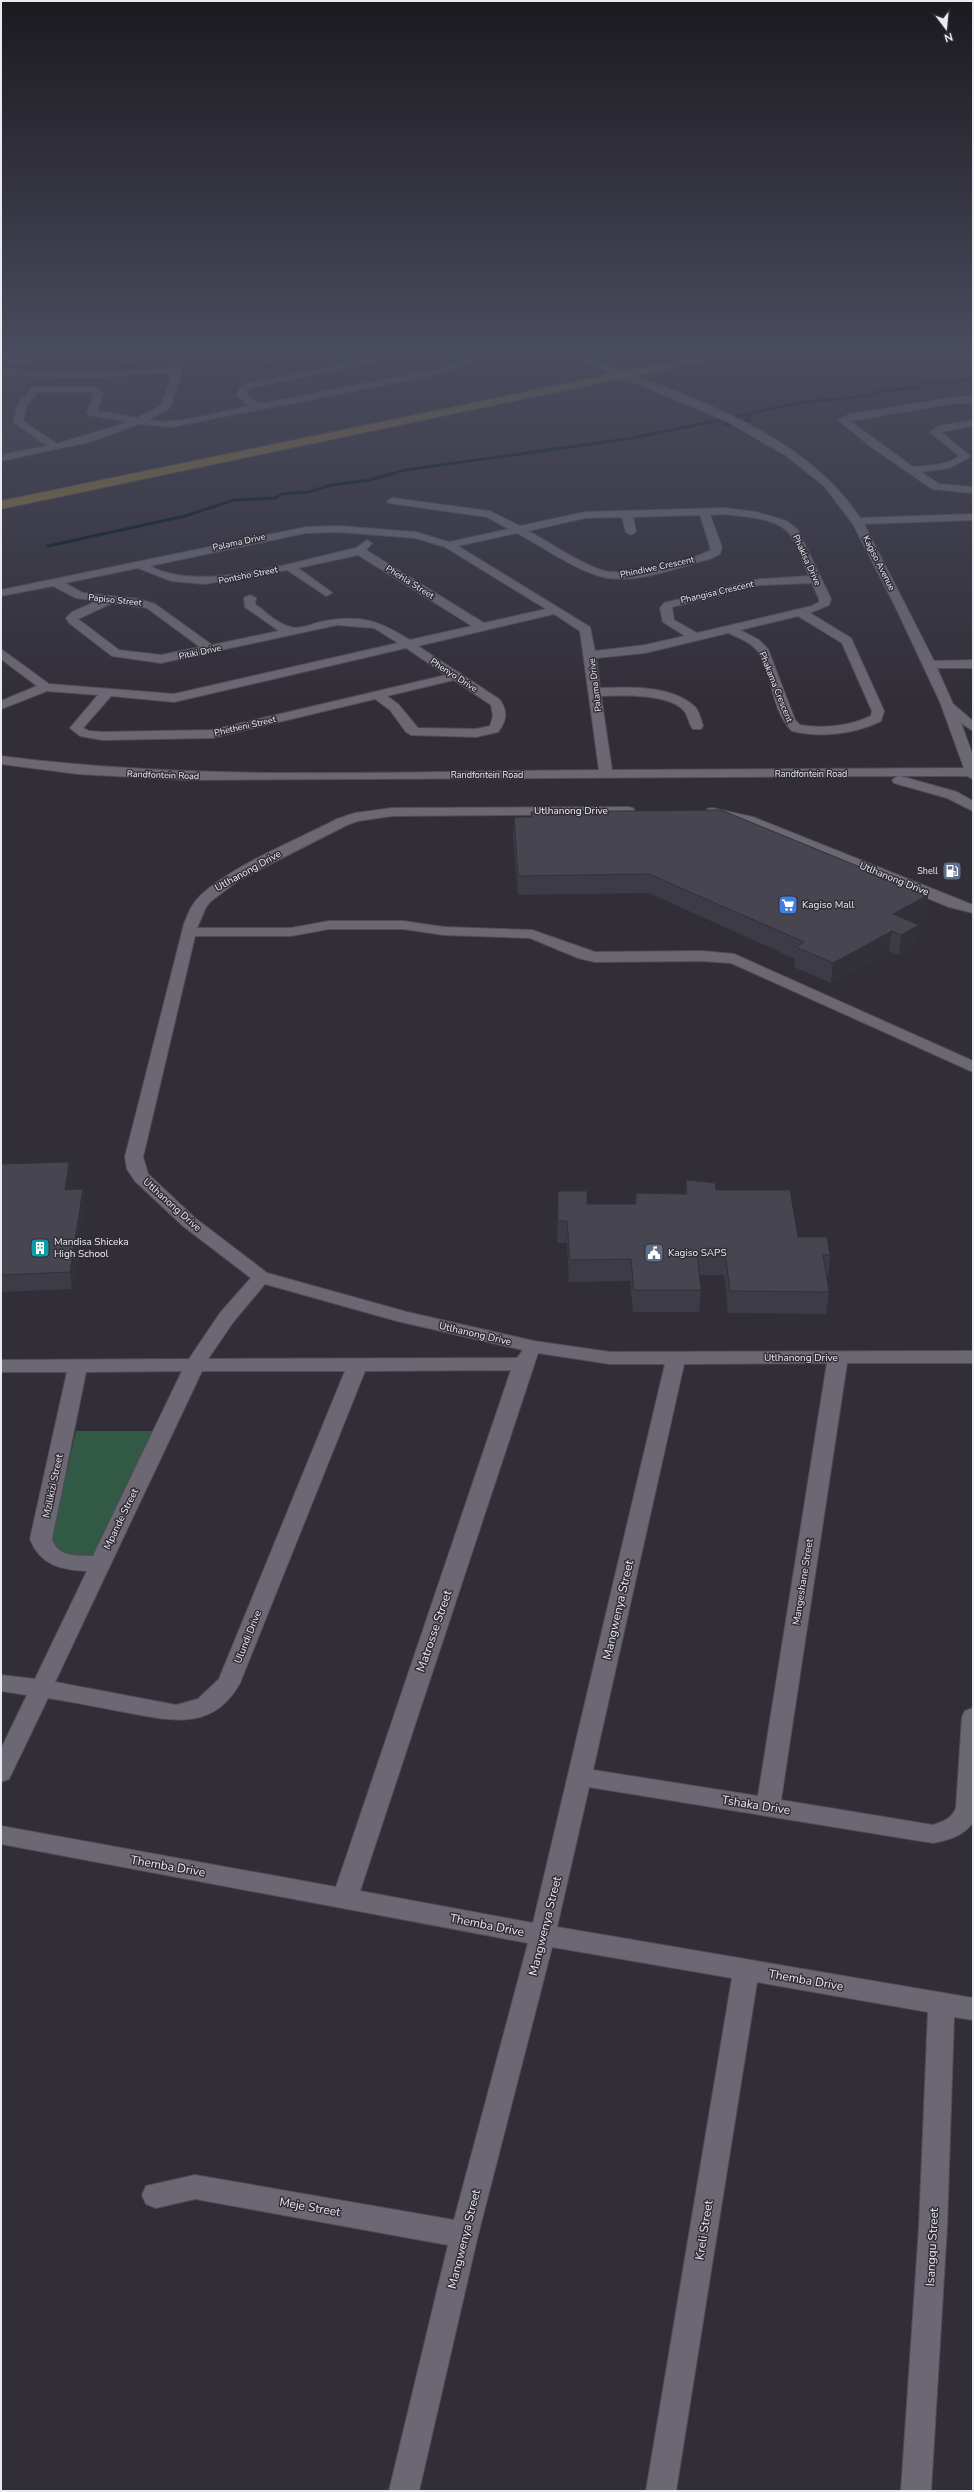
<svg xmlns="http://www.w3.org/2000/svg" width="974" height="2492" font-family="'Nunito Sans',sans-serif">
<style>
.built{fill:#3d3847}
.green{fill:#325945}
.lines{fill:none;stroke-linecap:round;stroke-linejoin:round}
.stream{stroke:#00191c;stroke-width:3}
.minor-casing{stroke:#514d56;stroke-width:2}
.major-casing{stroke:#514d56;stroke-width:2}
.minor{fill:#6c6873;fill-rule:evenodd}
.major{fill:#8b7537;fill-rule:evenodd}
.wall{fill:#3d3b45}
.shaded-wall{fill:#323038}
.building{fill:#474550;stroke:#323038}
.labels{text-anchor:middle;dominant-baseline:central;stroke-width:3;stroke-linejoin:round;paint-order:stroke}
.far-street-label{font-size:9px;fill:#eceaf1;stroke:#322e38}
.far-poi-label{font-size:9px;fill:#eceaf1;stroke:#322e38;text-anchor:end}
.street-label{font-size:10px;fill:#eceaf1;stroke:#322e38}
.poi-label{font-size:10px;fill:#eceaf1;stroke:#322e38;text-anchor:start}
.near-street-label{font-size:12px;fill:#eceaf1;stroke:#322e38}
</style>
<rect width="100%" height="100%" fill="#322e38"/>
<path class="built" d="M1,378H31L9,424L44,443L35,447L1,454Z"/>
<path class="green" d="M76,1431H154L98,1554C83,1557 67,1556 55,1549L51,1538Z"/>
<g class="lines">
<path class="stream" d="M734,417L798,403L875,395V392L917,387L921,384L973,380
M742,421L749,420L750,414
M724,425L729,424
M48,546L185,516L234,500L275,498L281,494L308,492L332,485L370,480L405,470L627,439L720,420"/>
<g class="minor-casing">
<path id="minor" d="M40,354H51L35,362H1V356H34Z
M109,354L124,356L187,354L170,408L148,420C178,426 220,411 250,406L237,396L240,387L249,383L395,354H412L255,387L247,390V395L259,404L438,369L483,354H495L440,374L171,427L139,424L89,442L1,461V455L47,446L13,422L18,404L32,387H96L104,393L97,411L137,418L161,406L172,373L82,378L1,375V369L82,372L174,368L176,361L124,362L112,359ZM37,392H91L94,394L87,413L89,415L128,422L57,444L23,421L28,404Z
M247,354L264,357L298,354C289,363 255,366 247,354Z
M566,354H578C673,392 801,427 860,518L973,514V520L864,524L934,661L973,660V668H937L953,704L973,721V731L961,723L973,756V779L967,776H900L957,792L973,801V811L947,798L894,783L892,780L898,776L187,780L78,774L1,764V756C199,782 400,771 599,770L580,631L554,614L418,646L499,699C508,710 507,721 498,732L476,737L411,735L406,732L390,710L375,699L212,738L102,740L80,736L70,728L98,695L47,691L1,709V701L37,686L1,659V649L49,684L174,694L398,643L374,628L337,625L161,663L112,656L69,623L66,618L72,612L97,601L76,598L53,586L1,596V590L306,527L338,526L416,532L449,542L509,529L487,517L388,503L387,501L392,498L490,511L520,526L585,512L724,508L756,512L787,521L798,530L831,599L829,605L810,613L851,638L884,711L881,721C855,734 820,738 792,731C768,707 774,667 755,648C748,641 737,637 728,633L645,653L596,658L600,688C629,687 671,685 694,706C699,710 701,720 703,726L701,729H693C689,724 688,717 685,712C671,693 622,695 601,696L612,770L964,768L940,702L896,608L853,524L824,486L785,455L726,421ZM724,514C744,517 775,517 789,533C798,544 803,563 809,576L760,579L664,603L660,608L663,622L685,636L645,645L595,651L590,627L458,546L517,533C541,546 568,565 593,574C629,588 674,568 710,559L720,554L722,547L710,515ZM700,515L711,550C687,562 627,578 601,570C579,563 549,542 528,531L585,518L622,517L626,532L631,535L636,532L633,517ZM338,532L415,538L445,547L546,609L484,623L366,550L372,543L367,540L356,548C300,560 201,594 150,566L306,533ZM358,555L472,626L410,640C377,620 360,614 320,622C312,624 298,630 291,627C277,624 266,612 255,604L256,598L250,595L244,598L245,607L279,631L212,645L155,604L139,599L83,593L65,583L138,568L171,581L204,584L287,570L326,596L332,593L330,591L298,568ZM812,583L819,599V602L812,606L697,633L674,620L672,607L760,585ZM112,603L147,608L200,647L161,655L119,650L78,619ZM798,616L842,643L872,711L871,716C851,726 822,729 800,725L795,720L768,649L759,640L740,630ZM406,648L446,675L212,730L102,732L89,731L83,728L111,696L174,702ZM454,680L491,705L493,716L490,726L476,729L418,728L398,704L387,696Z
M956,397H973V403H956L850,421L913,467C928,465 947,466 959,456L930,432L939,426L973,420V426L941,432L970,456L968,458L950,468L921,472L939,484L973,487V493L932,489L870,446L838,420L850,414Z
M628,807L633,808L635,811L633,814L392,816L358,821L347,825L239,880L211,901L206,907L197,928H291L329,921H403L444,927L532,930L595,952L702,951L734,954L973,1061V1072L731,963L702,961L595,962L578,958L530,938L444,935L403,929H329L291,936H195L143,1157L148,1174L195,1218L267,1273L407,1312L534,1341L610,1352L973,1351V1363H847L781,1800L933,1825C943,1822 952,1818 956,1808L962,1717L965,1711L973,1708V1822C964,1836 948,1840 933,1843L589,1787L557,1927L973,1998V2020L954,2017L947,2227L931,2491H901L919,2227L928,2012L757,1982L676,2491H646L732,1978L552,1947L478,2235L419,2491H389L448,2245L195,2199L156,2208L146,2204L142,2195L146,2186L195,2175L454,2220L528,1943L1,1844V1826L336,1887L511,1370L365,1371L240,1683C212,1733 169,1720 124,1712C98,1707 73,1702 48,1698L9,1779L1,1782V1749L27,1695L1,1691V1675L35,1679L87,1571C61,1570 40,1565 30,1539L67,1372H1V1360L189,1359L220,1313L251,1278L183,1226L135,1181L127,1169L125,1157L184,924C188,914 192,903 201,895C233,865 297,840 337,819L355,813L392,808ZM265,1284L397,1321L523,1350L517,1358L208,1359L234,1321ZM538,1353L610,1364H665L533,1923L360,1891ZM827,1363L758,1796L593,1770L684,1364ZM182,1371L93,1556C76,1555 58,1558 52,1539L86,1372ZM202,1371H345L219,1679L198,1699L176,1705L55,1682Z
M712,808L753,817L973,905V913L949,907L744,823L707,815L705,812L707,809Z"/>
</g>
<g class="major-casing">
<path id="major" d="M708,354H728L723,357L1,509V501Z"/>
</g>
<use href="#minor" class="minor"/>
<use href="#major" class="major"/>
</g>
<path class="wall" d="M531,812L928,895L925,915L912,922L919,925L916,945L899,955L889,951L831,983L794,967L795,959L649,893L518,895L513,836L514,817H531Z
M69,1162L71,1179L69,1190L83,1189L85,1206L72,1289L1,1292V1164Z
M686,1180L716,1190L798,1237L830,1255L828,1277H826L829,1292L826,1314L728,1313L724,1275H699L701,1290L699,1312H633L630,1281L569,1282L567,1243H557L558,1191L587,1204H635L636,1193L685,1194Z"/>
<path class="shaded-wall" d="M928,895L925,915L894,932L892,931L889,951L831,983L833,963L893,914Z
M919,925L916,945L899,955L901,935Z
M69,1162L71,1179L67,1206L65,1190Z
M83,1189L85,1206L72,1289L70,1272Z"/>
<path class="building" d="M721,810L928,895L893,914L919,925L901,935L892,931L833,963L796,947L804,942L649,874L518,876L514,817H532L531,812Z
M69,1162L65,1190L83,1189L70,1272L1,1275V1164Z
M686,1180L715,1183L716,1190H790L798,1237H827L830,1255H823L829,1292L730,1291L725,1253H697L701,1290H634L631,1259L570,1260L567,1221H558V1191H587V1204H636V1193L687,1194Z"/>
<linearGradient id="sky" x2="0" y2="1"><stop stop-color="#1c191f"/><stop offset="0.5" stop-color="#494c5e"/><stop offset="1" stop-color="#494c5e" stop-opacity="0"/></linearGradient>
<rect width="974" height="703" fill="url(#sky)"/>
<defs>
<g id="fuel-square" transform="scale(1)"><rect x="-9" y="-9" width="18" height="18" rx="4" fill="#5c6f8a" stroke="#322e38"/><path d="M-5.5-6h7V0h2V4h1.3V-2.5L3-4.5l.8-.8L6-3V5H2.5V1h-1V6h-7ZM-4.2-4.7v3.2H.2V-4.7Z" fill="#fff"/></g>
<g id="supermarket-square" transform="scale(1)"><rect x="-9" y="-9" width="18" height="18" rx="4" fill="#3f7fe0" stroke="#322e38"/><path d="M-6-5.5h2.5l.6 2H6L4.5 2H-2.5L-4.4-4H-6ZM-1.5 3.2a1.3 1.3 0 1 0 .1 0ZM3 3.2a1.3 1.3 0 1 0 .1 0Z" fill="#fff"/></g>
<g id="building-square" transform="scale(1)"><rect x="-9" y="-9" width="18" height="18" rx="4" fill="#0f9aa8" stroke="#322e38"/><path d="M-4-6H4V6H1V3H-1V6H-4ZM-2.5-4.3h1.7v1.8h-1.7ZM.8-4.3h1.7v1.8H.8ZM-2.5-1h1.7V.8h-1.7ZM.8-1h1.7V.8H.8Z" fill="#fff"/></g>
<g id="civic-square" transform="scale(1)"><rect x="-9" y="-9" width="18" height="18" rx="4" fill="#5c6f8a" stroke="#322e38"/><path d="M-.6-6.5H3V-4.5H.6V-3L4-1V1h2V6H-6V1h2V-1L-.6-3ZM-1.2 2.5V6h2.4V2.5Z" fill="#fff"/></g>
</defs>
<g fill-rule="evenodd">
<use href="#fuel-square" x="952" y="871"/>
<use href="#supermarket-square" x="788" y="905"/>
<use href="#building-square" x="40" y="1248"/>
<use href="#civic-square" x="654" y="1253"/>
</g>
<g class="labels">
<g class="far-street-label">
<text transform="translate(239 542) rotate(-12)">Palama Drive</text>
<text transform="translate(807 560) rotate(65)">Phakisa Drive</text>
<text transform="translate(879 563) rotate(63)">Kagiso Avenue</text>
<text transform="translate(657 567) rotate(-12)">Phindiwe Crescent</text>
<text transform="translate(248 575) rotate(-11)">Pontsho Street</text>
<text transform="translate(410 582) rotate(32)">Phehla Street</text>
<text transform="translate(717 592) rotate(-13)">Phangisa Crescent</text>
<text transform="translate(115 600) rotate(6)">Papiso Street</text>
<text transform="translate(200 652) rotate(-12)">Pitiki Drive</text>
<text transform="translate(454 675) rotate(33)">Phenyo Drive</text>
<text transform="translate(595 685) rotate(-97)">Palama Drive</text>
<text transform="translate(776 687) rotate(68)">Phakama Crescent</text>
<text transform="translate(245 726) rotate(-13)">Phetheni Street</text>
<text x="811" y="774">Randfontein Road</text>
<text transform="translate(163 775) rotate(2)">Randfontein Road</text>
<text x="487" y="775">Randfontein Road</text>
</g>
<g class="far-poi-label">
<text x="938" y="871">Shell</text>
</g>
<g class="street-label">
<text x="571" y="811">Utlhanong Drive</text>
<text transform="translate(248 871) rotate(-29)">Utlhanong Drive</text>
<text transform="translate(894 879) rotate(22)">Utlhanong Drive</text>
<text transform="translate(172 1205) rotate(42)">Utlhanong Drive</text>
<text transform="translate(475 1334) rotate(13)">Utlhanong Drive</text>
<text x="801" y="1358">Utlhanong Drive</text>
<text transform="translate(53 1486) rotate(-78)">Mzilikizi Street</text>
<text transform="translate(121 1519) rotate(-64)">Mpande Street</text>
<text transform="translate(803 1582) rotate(-81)">Mangeshane Street</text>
<text transform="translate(248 1637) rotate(-68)">Ulundi Drive</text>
</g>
<g class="poi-label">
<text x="802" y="905">Kagiso Mall</text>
<text x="54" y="1242">Mandisa Shiceka<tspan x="54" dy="12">High School</tspan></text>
<text x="668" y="1253">Kagiso SAPS</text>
</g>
<g class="near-street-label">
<text transform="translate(618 1610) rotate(-77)">Mangwenya Street</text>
<text transform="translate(434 1631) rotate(-71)">Matrosse Street</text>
<text transform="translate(756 1805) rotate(9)">Tshaka Drive</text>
<text transform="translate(168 1866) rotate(10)">Themba Drive</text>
<text transform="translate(487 1925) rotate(11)">Themba Drive</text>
<text transform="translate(545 1926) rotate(-76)">Mangwenya Street</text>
<text transform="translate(806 1980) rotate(10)">Themba Drive</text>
<text transform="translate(310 2207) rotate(10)">Meje Street</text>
<text transform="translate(704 2230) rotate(-81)">Kreli Street</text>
<text transform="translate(464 2239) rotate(-76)">Mangwenya Street</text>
<text transform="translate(932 2247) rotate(-87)">Isangqu Street</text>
</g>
</g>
<rect width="974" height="2492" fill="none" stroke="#eceaf1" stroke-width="4"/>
<g transform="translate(946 28) rotate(164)" stroke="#322e38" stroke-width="3" paint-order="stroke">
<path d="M0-3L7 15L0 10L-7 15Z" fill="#eceaf1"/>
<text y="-6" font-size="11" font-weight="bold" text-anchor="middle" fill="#eceaf1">N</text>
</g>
</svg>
